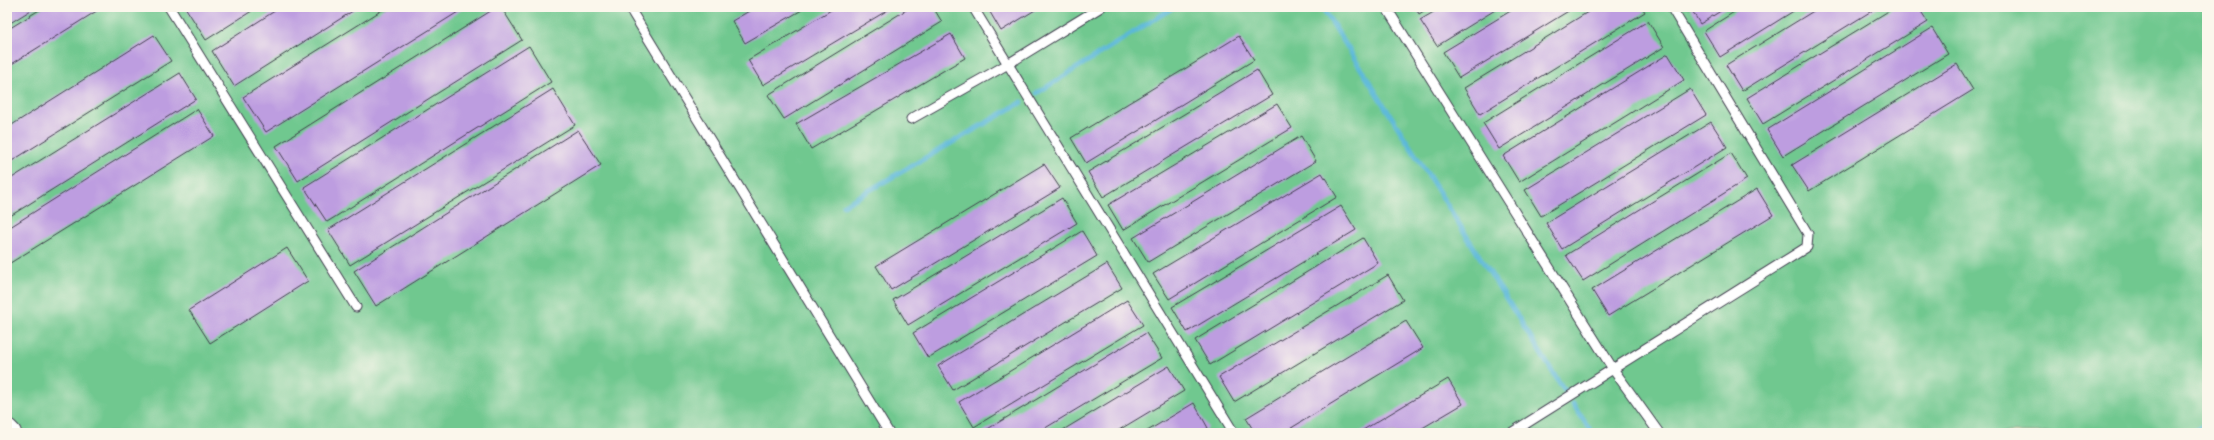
<svg xmlns="http://www.w3.org/2000/svg" width="2214" height="440" font-family="'Indie Flower',sans-serif">
<style>
.green{fill:#6fc88f;stroke:#487565}
.lines{fill:none;stroke-linecap:round;stroke-linejoin:round}
.stream{stroke:#5ab8d8;stroke-width:5}
.building{fill:#bd9de0}
.service-casing{stroke:#403e4e;stroke-width:11}
.primary-casing{stroke:#403e4e;stroke-width:24}
.service{stroke:#fff;stroke-width:9}
.primary{stroke:#fff;stroke-width:22}
</style>
<rect width="100%" height="100%" fill="#fbf7ec"/>
<filter id="ink" filterUnits="userSpaceOnUse"><feTurbulence type="fractalNoise" baseFrequency=".025" numOctaves="2"/><feDisplacementMap in="SourceGraphic" scale="8" xChannelSelector="R" yChannelSelector="G"/><feConvolveMatrix kernelMatrix="1 2 1 2 8 2 1 2 1" color-interpolation-filters="sRGB"/></filter>
<filter id="wash" filterUnits="userSpaceOnUse"><feTurbulence type="fractalNoise" baseFrequency=".012" numOctaves="4" result="noise"/><feDisplacementMap in="SourceGraphic" scale="16" xChannelSelector="R" yChannelSelector="G"/><feGaussianBlur stdDeviation="0.9" result="paint"/><feColorMatrix in="noise" values="0 0 0 0 0 0 0 0 0 0 0 0 0 0 0 0 0 1.4 0 .05"/><feComposite in="paint" operator="in"/></filter>
<g filter="url(#wash)">
<rect width="100%" height="100%" fill="#e8e0bb"/>
<path class="green" d="M7,7H2207V433H7Z"/>
<g class="lines">
<path class="stream" d="M1322,7L1564,390
M1037,93L1174,7
M844,205L1022,102
M1573,404L1592,433
M2189,433L2207,424"/>
</g>
<g id="blocks">
<path class="building" d="M7,7H36L7,25Z
M44,7H103L7,67V30Z
M185,7H258L206,40Z
M281,7H359L234,86L212,51Z
M387,7H466L266,132L243,97Z
M497,7H501L522,40L298,181L276,146Z
M756,7H807L745,43L732,21Z
M836,7H893L763,85L748,60Z
M911,7H933L942,22L784,119L768,95Z
M987,7H1040L1001,31Z
M1415,7H1430L1419,14Z
M1442,7H1500L1437,46L1420,20Z
M1517,7H1575L1459,78L1443,52Z
M1596,7H1642L1645,12L1480,114L1464,88Z
M1690,7H1727L1700,24Z
M1742,7H1800L1720,57L1704,31Z
M1820,7H1878L1742,91L1726,65Z
M1895,7H1918L1928,22L1763,124L1747,98Z
M1648,21L1664,47L1499,149L1483,123Z
M1932,28L1948,54L1783,156L1767,130Z
M951,34L965,58L811,149L796,124Z
M154,35L171,61L7,164V128Z
M1239,36L1254,60L1086,163L1071,138Z
M529,46L551,82L327,222L304,187Z
M1668,54L1684,80L1519,182L1503,156Z
M1957,64L1973,90L1809,191L1792,165Z
M1257,70L1272,95L1103,197L1088,172Z
M180,73L196,99L7,218V181Z
M553,89L575,125L350,265L328,230Z
M1690,89L1706,115L1541,216L1525,190Z
M1277,104L1292,128L1123,230L1108,205Z
M197,109L214,136L7,265V229Z
M1711,122L1727,147L1562,249L1546,223Z
M578,130L601,165L376,306L354,271Z
M1301,136L1316,161L1148,262L1133,238Z
M1731,153L1747,179L1583,281L1566,255Z
M1044,164L1060,188L891,290L876,266Z
M1322,173L1337,197L1169,299L1153,274Z
M1757,189L1773,215L1608,316L1592,290Z
M1062,198L1077,223L908,325L893,300Z
M1341,206L1356,230L1187,332L1172,307Z
M1082,231L1097,256L928,358L913,333Z
M1363,238L1378,263L1210,365L1195,340Z
M287,248L308,281L210,343L189,310Z
M1107,264L1122,288L953,390L938,366Z
M1388,275L1403,300L1234,402L1219,377Z
M1127,300L1143,325L974,427L959,402Z
M1406,321L1423,348L1283,433H1255L1246,418Z
M1146,333L1162,358L1037,433H981Z
M1169,366L1184,391L1114,433H1058Z
M1448,379L1463,404L1414,433H1358Z
M1194,403L1208,428L1200,433H1144Z"/>
</g>
</g>
<g filter="url(#ink)">
<use href="#blocks" fill-opacity="0" stroke="#403e4e" stroke-width="1"/>
<g class="lines">
<g class="service-casing">
<path id="service" d="M169,7L356,307
M629,7L889,433
M973,7L1234,433
M1386,7L1613,369L1659,433
M911,119L1008,64L1101,7
M1511,433L1807,247L1808,234L1671,7"/>
</g>
<g class="primary-casing">
<path id="primary" d="M7,430L10,433"/>
</g>
<use href="#service" class="service"/>
<use href="#primary" class="primary"/>
</g>
</g>
<rect width="2214" height="440" fill="none" stroke="#fbf7ec" stroke-width="24"/>
</svg>
